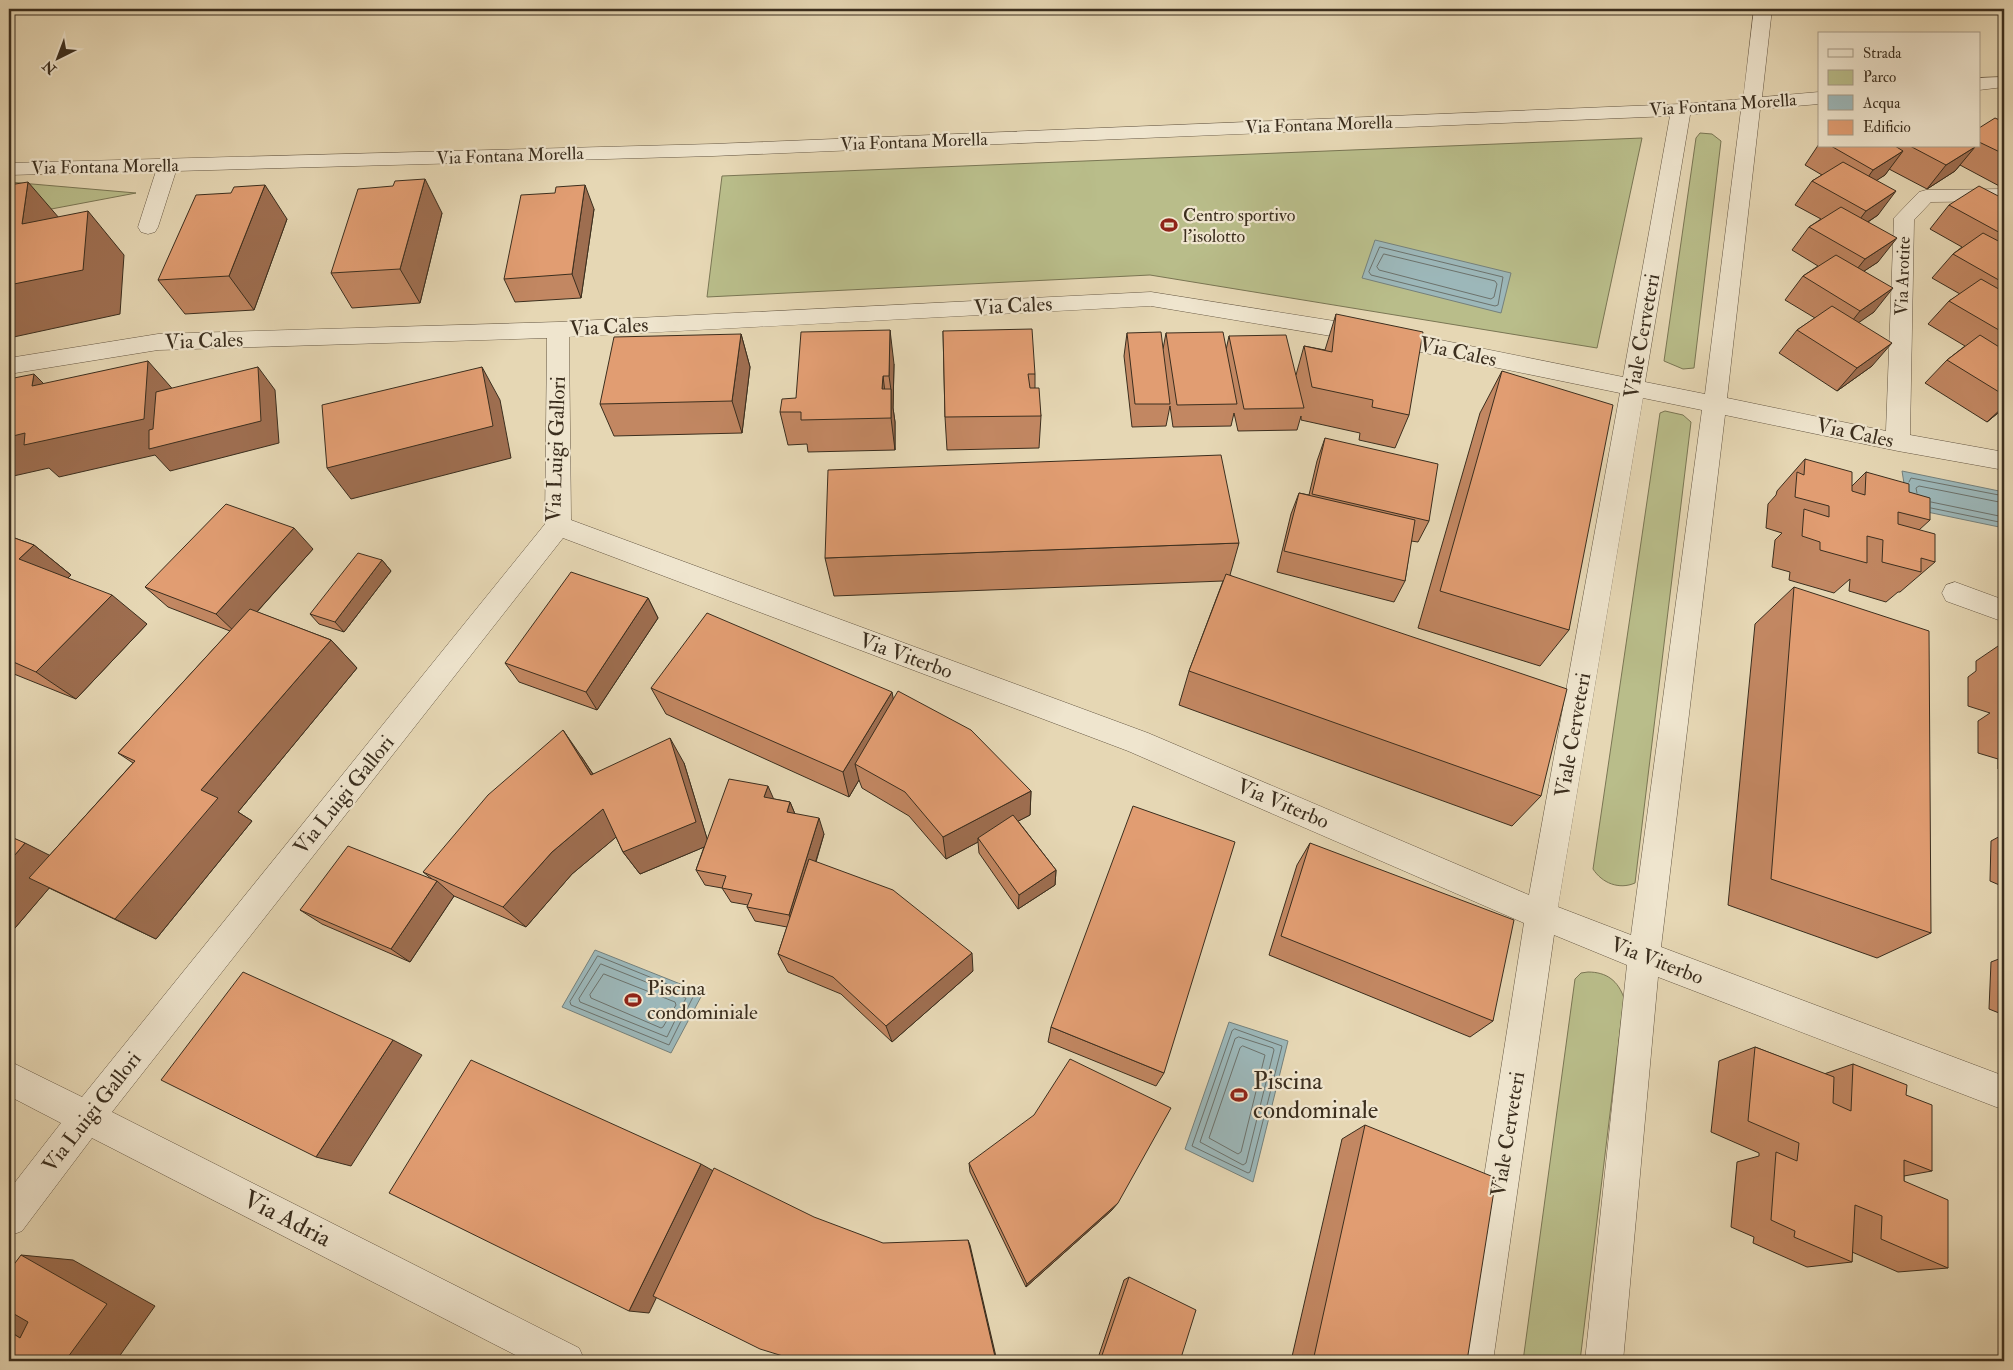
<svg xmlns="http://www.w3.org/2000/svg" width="2013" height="1370" font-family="'IM FELL Double Pica',serif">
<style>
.green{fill:#b9bd8a;stroke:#7a7654}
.water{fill:#9cb7b9;stroke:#75807b}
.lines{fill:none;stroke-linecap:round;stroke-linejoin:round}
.shore{stroke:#6c726c;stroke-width:1}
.minor-casing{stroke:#665844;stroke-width:1}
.minor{fill:#efe5ce;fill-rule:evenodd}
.wall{fill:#c28762;stroke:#3b2e1e}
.shaded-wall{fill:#9e6e50;stroke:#3b2e1e}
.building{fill:#e19d72;stroke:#3b2e1e}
.labels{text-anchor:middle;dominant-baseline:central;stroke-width:4.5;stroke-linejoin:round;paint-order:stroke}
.far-street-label{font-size:18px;fill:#3b2e1e;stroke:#efe5ce}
.far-poi-label{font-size:18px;fill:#3b2e1e;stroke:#efe5ce;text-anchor:start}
.street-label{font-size:21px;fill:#3b2e1e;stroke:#efe5ce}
.poi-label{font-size:21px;fill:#3b2e1e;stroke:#efe5ce;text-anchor:start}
.near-poi-label{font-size:25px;fill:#3b2e1e;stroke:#efe5ce;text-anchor:start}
.near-street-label{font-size:25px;fill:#3b2e1e;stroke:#efe5ce}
</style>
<rect width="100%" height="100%" fill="#e6d7b4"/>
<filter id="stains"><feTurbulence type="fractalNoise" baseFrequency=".004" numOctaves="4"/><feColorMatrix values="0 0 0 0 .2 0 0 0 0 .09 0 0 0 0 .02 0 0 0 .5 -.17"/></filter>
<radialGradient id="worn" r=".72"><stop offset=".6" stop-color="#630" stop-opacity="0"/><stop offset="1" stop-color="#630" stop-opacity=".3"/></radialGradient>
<path class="green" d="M1700,133L1712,134L1721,141L1694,368L1683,369L1664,361L1696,138Z
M1642,138L1597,348L1150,275L707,297L722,176Z
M9,182L136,193L9,217Z
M1665,411L1683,415L1691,422L1635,883C1619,890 1602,883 1593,869L1660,413Z
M1588,972C1607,972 1618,981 1624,998L1580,1361H1523L1575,979L1581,973Z"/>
<path class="water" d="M1375,240L1511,273L1501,313L1362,278Z
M1902,471L2004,492V528L1908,508Z
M595,950L703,993L671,1053L562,1007Z
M1229,1022L1288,1041L1253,1182L1185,1149Z"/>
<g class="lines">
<path class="shore" d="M1380,247L1503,277L1498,305L1495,306L1371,275L1369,272Z
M1384,254L1495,281L1497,284L1494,297L1491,299L1379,270L1377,267Z
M1909,482L1911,478L2004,496
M1917,493L1916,488L1919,486L2004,503
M1931,502L2004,517
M1931,508L2004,523
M598,956L694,995L669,1045L571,1005L570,1002Z
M601,964L686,998L667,1037L580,1002L579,999Z
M604,974L675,1002L676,1005L663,1027L661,1028L591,998L590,995Z
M1235,1029L1282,1046L1250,1172L1248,1173L1192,1146L1232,1031Z
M1239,1037L1273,1048L1274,1050L1246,1163L1243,1165L1200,1142L1235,1039Z
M1243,1046L1265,1055L1241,1152L1238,1154L1209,1138L1240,1048Z"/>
<g class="minor-casing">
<path id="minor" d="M1754,9H1772L1762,97L1819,92V104L1760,109L1727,398L1886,431L1894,218L1919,192L1926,190L2004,189V201L1931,202L1914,220L1910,435L2004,452V470L1898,451L1725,415L1661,947L2004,1076V1110L1658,977L1623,1361H1585L1627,965L1554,935L1493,1361H1455L1524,923L1128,751L563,538L112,1112L579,1348L585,1361H527L92,1138L22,1231L9,1236V1190L61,1123L9,1096V1061L82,1097L545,524L547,338L158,350L9,374V358L158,334L558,322L1151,292L1391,330L1623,377L1670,116L713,156L176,171L158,227L155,232L148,234L141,232L138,227L156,171L9,175V163L713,144L1681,104L1743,99ZM1741,110L1705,394L1645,382L1690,115ZM1151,306L1391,346L1620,393L1529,895L1148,733L571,520L569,337ZM1643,398L1702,410L1631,935L1558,907Z
M2004,77V87L1979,90V78Z
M1955,582L2004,600V622L1946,601L1942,593L1946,585Z"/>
</g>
<use href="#minor" class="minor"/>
</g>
<path class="wall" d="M2004,122V187L2003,188L1960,165L1955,171L1927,189L1889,169L1885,175L1876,180L1878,215L1868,222L1878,262L1864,271L1874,312L1858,322L1872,366L1837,391L1779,353L1797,330L1815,318L1785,300L1803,276L1818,266L1792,250L1809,227L1821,219L1795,205L1812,181L1822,175L1805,165L1819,144V146H1979V128Z
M2004,199V348L2003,349L2004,350V408L1987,422L1925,383L1947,360L1965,346L1928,324L1949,301L1960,294L1932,278L1953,254L1962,247L1930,229L1949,205Z
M594,209L581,298L515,302L504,279Z
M442,213L420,303L352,308L331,273Z
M287,219L254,310L185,314L158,280Z
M1336,314L1409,415L1395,448L1359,440L1360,433L1301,420V416L1297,430L1238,431L1234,413L1231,426L1173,427L1170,406L1166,426L1132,427L1124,356L1127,333L1163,349L1166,333L1226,350L1229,336L1296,375L1304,346L1325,350Z
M943,331L1035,374V388L1041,416L1039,448L947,450L945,417Z
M741,334L750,367L742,433L614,436L600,404Z
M894,364L893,408L895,422V450L808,452L807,444L788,445L780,412L796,398Z
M1502,371L1569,630L1540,666L1418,628L1480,413Z
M1325,438L1429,521L1418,542L1411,541L1405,581L1394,602L1277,572L1291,514L1299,493L1309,495L1317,461Z
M1805,459L1852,486L1866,472L1909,492L1930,520L1919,530L1935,562L1900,592H1898L1886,602L1849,591L1850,579L1834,593L1789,580L1790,572L1772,567L1775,540L1782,533L1766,528L1768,504L1776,495L1777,491Z
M9,536L34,545L71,575L68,578L147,624L76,699L9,672Z
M1239,543L1230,575L1541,796L1512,826L1179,705L1189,671L1223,581L834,596L825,558Z
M313,549L257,612L331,640L357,668L238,812L252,821L156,939L49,888L9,935V836L49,856L133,763L118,753L230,631L168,607L145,587Z
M382,560L391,571L344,632L319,624L310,614Z
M1794,587L1931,933L1877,958L1728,905L1755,624Z
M648,598L658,618L597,710L519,682L505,663Z
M2004,642V772L1998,769V759L1978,753V721L1990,713L1968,706V677L1976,671V661Z
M651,688L893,700L1031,791L1030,815L1018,821L1056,870L1055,885L1018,909L979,853L978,842L946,859L909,816L862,788L859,780L849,797L666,714Z
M581,756L593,774L684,763L707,839L774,799L790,802L795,814L824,834L816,862L973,971L892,1042L841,994L788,972L778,954L787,927L755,921L747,907L748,905L731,902L722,888L705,885L696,870L704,847L640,874L623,852L616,837L572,874L526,927L454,896L410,962L322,924L300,910L432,879L423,872Z
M2004,834V887L1990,881L1991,841Z
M1310,843L1493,1021L1470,1037L1269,955L1297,865Z
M2004,957V1015L1989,1009L1991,962Z
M1051,1027L1164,1073L1156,1086L1048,1042Z
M1755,1047L1824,1074L1853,1064L1906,1095L1932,1171L1904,1176V1181L1948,1268L1898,1272L1852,1252V1262L1807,1267L1753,1243L1754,1237L1731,1227L1737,1162L1759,1156V1153L1711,1132L1719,1061Z
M1365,1125L1467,1361H1291L1342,1139Z
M969,1163L1112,1210L1026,1287L970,1172Z
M1129,1277L1180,1361H1097L1124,1280Z"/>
<path class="shaded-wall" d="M1975,147L1955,171L1927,189L1946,165Z
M1903,151L1885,175L1856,194L1873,170Z
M425,179L442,213L420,303L400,269Z
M28,182L66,226L22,224Z
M265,185L287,219L254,310L229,276Z
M585,185L594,209L581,298L572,274Z
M1896,191L1878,215L1848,235L1866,211Z
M88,211L124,255L120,314L9,338V285Z
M1897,238L1878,262L1846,283L1865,259Z
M1893,288L1874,312L1841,335L1860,311Z
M890,330L894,364L893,408L895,422V450L891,418V390L889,376Z
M741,334L750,367L742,433L732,401Z
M1892,343L1872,366L1837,391L1857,368Z
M148,361L177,394L258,367L275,390L279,443L170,471L155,455L59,477L49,468L9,477V437Z
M482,367L500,400L511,458L351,499L327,468Z
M34,374L67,407L32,386Z
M883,376L887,409L882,389Z
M2004,406V408L1987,422Z
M294,528L313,549L237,634L216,614Z
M34,545L71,575L56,589L19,559Z
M382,560L391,571L344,632L335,622Z
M112,595L147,624L76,699L36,672Z
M648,598L658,618L597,710L586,692Z
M331,640L357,668L238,812L252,821L156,939L115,919L201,790Z
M892,692L897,718L855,764L859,780L849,797L843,772Z
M563,730L581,756L609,799L591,775Z
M670,738L684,763L709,845L640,874L623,852Z
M768,786L775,802L764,797Z
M1031,791L1030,815L980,841L978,838V842L946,859L943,837Z
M790,802L797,819L787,812Z
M603,809L621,833L572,874L526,927L503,907L552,852Z
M819,818L824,834L795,929L789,915Z
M25,843L69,865L9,935V862Z
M1056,870L1055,885L1018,909L1019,895Z
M437,881L454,896L410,962L391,949Z
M972,953L973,971L892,1042L886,1026Z
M393,1040L422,1055L351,1166L316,1157Z
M701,1164L717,1173L649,1313L629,1311Z
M1118,1203L1112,1210L1026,1287L1027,1284Z
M968,1240L970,1245L997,1361H996Z
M21,1255L73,1260L155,1306L116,1361H65Z
M9,1314H34L20,1338L9,1331Z"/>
<path class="building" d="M1995,118L2004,122V154L1979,142V128Z
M1831,146H1895L1903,151L1873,170Z
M1910,146H1974L1975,147L1946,165Z
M1843,162L1896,191L1866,211L1812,181Z
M425,179L400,269L331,273L358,189L393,186L395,181Z
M28,182L22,224L88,211L83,270L9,285V185Z
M265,185L229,276L158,280L196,195L231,193L234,187Z
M585,185L572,274L504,279L521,195L555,193L556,187Z
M1979,186L2004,199V235L1949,205Z
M1841,207L1897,238L1865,259L1809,227Z
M1983,233L2004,244V283L1953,254Z
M1836,255L1893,288L1860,311L1803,276Z
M1981,279L2004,292V333L1949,301Z
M1832,306L1892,343L1857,368L1797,330Z
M1336,314L1423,332L1409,415L1372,407L1373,400L1312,387L1304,346L1332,352Z
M1032,329L1035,374H1028L1030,388H1039L1041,416L945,417L943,331Z
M890,330L889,376H883L882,389H891V418L801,420V412H780L782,399L796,398L801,332Z
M1161,332L1170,404H1135L1127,333Z
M1223,332L1237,404L1177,405L1166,333Z
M741,334L732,401L600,404L614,337Z
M1286,335L1304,408L1244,409L1229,336Z
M1980,335L2004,350V395L1947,360Z
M148,361L144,419L24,445L25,433L9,437V379L34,374L32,386Z
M258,367L261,421L149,449V430L153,429L156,392Z
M482,367L493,426L327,468L322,405Z
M1502,371L1613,405L1569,630L1440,591Z
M1325,438L1438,464L1429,521L1312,494Z
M1221,455L1239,543L825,558L828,470Z
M1805,459L1852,472V491L1865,495L1866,472L1909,484V492L1930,498V520L1898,512V524L1935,534V562L1921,558V572L1882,562L1883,540L1867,536V563L1820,550V542L1802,536L1804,509L1829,517V506L1795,497L1797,472L1804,475Z
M1299,493L1415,520L1405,581L1284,551Z
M226,504L294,528L216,614L145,587Z
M9,536L34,545L19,559L112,595L36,672L9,660Z
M358,553L382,560L335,622L310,614Z
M571,572L648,598L586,692L505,663Z
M1226,574L1567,689L1541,796L1189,671Z
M1794,587L1929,631L1931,933L1771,879Z
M250,609L331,640L201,790L218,798L115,919L29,878L135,761L118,753Z
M707,613L892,692L843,772L651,688Z
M898,691L971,730L1031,791L943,837L905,792L855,764Z
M563,730L591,775L670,738L696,822L623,852L603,809L552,852L503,907L423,872L488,795Z
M729,779L768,786L764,797L790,802L787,812L819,818L789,915L747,907L752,894L722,888L726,876L696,870Z
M1133,806L1235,842L1164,1073L1051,1027Z
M1013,815L1056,870L1019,895L978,838Z
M9,836L25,843L9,862Z
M1310,843L1514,920L1493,1021L1281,936Z
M348,846L437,881L391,949L300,910Z
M809,859L893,890L972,953L886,1026L833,977L778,954Z
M243,972L393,1040L316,1157L161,1080Z
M1755,1047L1834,1077L1833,1103L1851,1111L1853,1064L1907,1085L1906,1095L1932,1105V1171L1904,1160V1181L1948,1200V1268L1881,1239L1882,1216L1855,1205L1852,1262L1794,1237L1795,1231L1771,1220L1776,1152L1797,1161L1799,1143L1748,1121Z
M1070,1059L1171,1108L1118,1203L1027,1284L969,1163L1034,1115Z
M471,1060L701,1164L629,1311L389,1193Z
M1365,1125L1496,1178L1467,1361H1313Z
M714,1168L814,1217L883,1243L968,1240L996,1361H799L760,1349L653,1296Z
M21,1255L107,1304L65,1361H9V1331L20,1338L28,1322L9,1311V1271Z
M1129,1277L1196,1310L1180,1361H1100Z"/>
<defs>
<g id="stadium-bare" transform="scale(1.35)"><path d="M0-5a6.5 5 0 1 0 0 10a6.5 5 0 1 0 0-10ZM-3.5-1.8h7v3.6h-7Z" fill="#8f2418" stroke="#efe5ce" stroke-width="2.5" paint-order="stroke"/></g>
</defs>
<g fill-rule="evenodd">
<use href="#stadium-bare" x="1169" y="225"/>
<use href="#stadium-bare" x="633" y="1000"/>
<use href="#stadium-bare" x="1239" y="1095"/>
</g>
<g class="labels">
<g class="far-street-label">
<text transform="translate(1723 105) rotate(-4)">Via Fontana Morella</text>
<text transform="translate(1319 125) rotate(-2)">Via Fontana Morella</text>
<text transform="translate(914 142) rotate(-2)">Via Fontana Morella</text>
<text transform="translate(510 156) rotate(-2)">Via Fontana Morella</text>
<text transform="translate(105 167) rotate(-1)">Via Fontana Morella</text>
<text transform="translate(1903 276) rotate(-88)">Via Arotite</text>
</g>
<g class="far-poi-label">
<text x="1183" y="215">Centro sportivo<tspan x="1183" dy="21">l'isolotto</tspan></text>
</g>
<g class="street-label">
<text transform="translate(1013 306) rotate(-3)">Via Cales</text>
<text transform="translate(609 327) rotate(-3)">Via Cales</text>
<text transform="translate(1642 336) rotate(-80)">Viale Cerveteri</text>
<text transform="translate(204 341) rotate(-2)">Via Cales</text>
<text transform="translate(1458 352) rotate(12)">Via Cales</text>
<text transform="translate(1855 433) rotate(12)">Via Cales</text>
<text transform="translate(556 449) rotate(-88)">Via Luigi Gallori</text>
<text transform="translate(906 656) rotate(20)">Via Viterbo</text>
<text transform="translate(1573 735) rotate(-80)">Viale Cerveteri</text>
<text transform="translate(344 795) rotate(-51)">Via Luigi Gallori</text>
<text transform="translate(1283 804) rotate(23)">Via Viterbo</text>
<text transform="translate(1657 961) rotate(21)">Via Viterbo</text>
<text transform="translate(92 1112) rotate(-52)">Via Luigi Gallori</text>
<text transform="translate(1508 1134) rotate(-81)">Viale Cerveteri</text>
</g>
<g class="poi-label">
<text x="647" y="988">Piscina<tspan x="647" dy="24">condominiale</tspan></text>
</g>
<g class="near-poi-label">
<text x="1253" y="1081">Piscina<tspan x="1253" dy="29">condominale</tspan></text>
</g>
<g class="near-street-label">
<text transform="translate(287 1219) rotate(27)">Via Adria</text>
</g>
</g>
<rect width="2013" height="1370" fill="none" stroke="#e6d7b4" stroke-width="30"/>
<rect x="10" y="10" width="1993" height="1350" fill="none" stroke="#3b2e1e" stroke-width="2.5"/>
<rect x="15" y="15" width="1983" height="1340" fill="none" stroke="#3b2e1e"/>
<rect x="1818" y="32" width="162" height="115" fill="#efe5ce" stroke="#a79c88"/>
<rect x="1828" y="49" width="25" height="8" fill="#efe5ce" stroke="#a79c88"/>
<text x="1863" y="58" font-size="15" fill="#3b2e1e">Strada</text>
<rect x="1828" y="70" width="25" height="15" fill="#b9bd8a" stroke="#a79c88"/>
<text x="1863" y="82" font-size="15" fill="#3b2e1e">Parco</text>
<rect x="1828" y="95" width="25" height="15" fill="#9cb7b9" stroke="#a79c88"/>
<text x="1863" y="108" font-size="15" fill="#3b2e1e">Acqua</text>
<rect x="1828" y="120" width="25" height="15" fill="#e19d72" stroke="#a79c88"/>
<text x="1863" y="132" font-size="15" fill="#3b2e1e">Edificio</text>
<g transform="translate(58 58) rotate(222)" stroke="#efe5ce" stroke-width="4" paint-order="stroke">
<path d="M0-4L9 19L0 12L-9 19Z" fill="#3b2e1e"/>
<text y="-8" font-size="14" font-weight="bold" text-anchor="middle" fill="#3b2e1e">N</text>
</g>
<rect width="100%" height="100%" filter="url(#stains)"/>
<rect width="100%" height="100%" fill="url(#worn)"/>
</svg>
